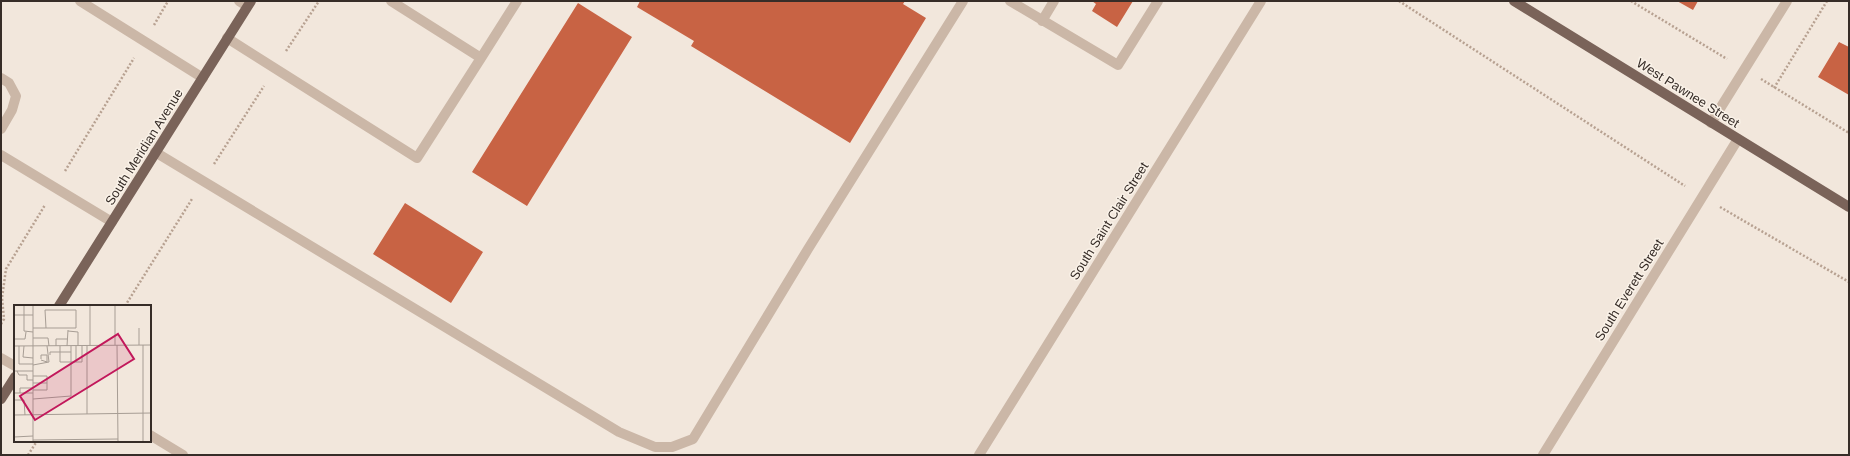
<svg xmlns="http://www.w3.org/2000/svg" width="1850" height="456" font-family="Helvetica,sans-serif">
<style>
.building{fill:#c86344}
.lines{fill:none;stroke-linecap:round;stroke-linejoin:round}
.path{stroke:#b7a191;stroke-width:2.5;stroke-dasharray:2 2;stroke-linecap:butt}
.minor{stroke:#cbb7a7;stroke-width:10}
.major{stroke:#7a6359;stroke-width:10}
.labels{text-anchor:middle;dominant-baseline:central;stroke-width:3;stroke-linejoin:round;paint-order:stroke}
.street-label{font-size:13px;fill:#372d28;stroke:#faf2e8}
.inset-road{fill:none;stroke:#a79d94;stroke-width:1}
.view{fill:#c2185b;fill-opacity:0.15;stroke:#c2185b;stroke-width:2}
.inset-edge{fill:none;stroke:#372d28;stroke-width:2}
</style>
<rect width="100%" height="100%" fill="#f2e7dc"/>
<path class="building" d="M640,1H905L903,4L926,18L850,143L691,46L694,41L637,7Z
M1092,1H1133L1117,27L1092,11L1096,4Z
M1677,1H1698L1693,10Z
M578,3L632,37L527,206L472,172Z
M1839,42L1849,47V95L1818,77Z
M405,203L483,252L451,303L373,254Z"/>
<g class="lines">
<path class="path" d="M1399,1L1685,186
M1631,1L1727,59
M154,25L168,1
M286,51L319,1
M1761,79L1849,133
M1774,88L1827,1
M214,164L264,86
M65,171L134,58
M1720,207L1849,282
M125,306L192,199
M1,324L4,319L2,298L6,269L45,205
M28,455L37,441"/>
<path class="minor" d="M80,1L203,78
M239,1L247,6
M391,1L481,58L517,1
M1010,1L1118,65L1158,1
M1042,21L1054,1
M227,38L417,158L481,58
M1,78L9,83L16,96L12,110L1,129
M1711,123L1787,1
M155,152L619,432L655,447H672L693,439L808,249L963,1
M1,155L112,222
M1,358L15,366
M150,435L183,455
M979,455L1261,1
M1543,455L1738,139"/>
<path class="major" d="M1514,1L1849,207
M59,306L251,1
M1,399L15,377"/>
</g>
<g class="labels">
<g class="street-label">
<text transform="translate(1688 93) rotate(32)">West Pawnee Street</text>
<text transform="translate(144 147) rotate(-58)">South Meridian Avenue</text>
<text transform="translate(1109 221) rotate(-58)">South Saint Clair Street</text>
<text transform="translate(1629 290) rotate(-58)">South Everett Street</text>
</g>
</g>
<g transform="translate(14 305)">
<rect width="137" height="137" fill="#f2e7dc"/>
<path class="inset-road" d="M10,0V10H19M19,0V137M76,0V41M101,0V40M0,10H10V26L19,27M19,23H62V5H31L32,23M125,23V40M54,26L64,27V41M19,33H34L35,41M0,34H11L12,27M103,40L104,137M129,40V137M0,41L137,40M5,41V59H19M10,41L9,52L19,53M42,41V34H54M46,41V57H68V41M53,41L54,25M62,41V57M73,41V109M36,50V47H57M27,55L33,57V50H27V54M19,60L35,57L33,41M0,66H19M3,66L5,70H13V75H19M19,78H33V71H19M19,85H33V78M0,88H19M6,88V83H19M19,94L57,91V41M0,95H10L11,110M0,110L137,108M0,132L19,131M19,135L104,134"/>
<path class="view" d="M104,29L120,54L21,115L6,91Z"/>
<rect width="137" height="137" class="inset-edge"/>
</g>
<rect width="1850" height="456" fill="none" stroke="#372d28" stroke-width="4"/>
</svg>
